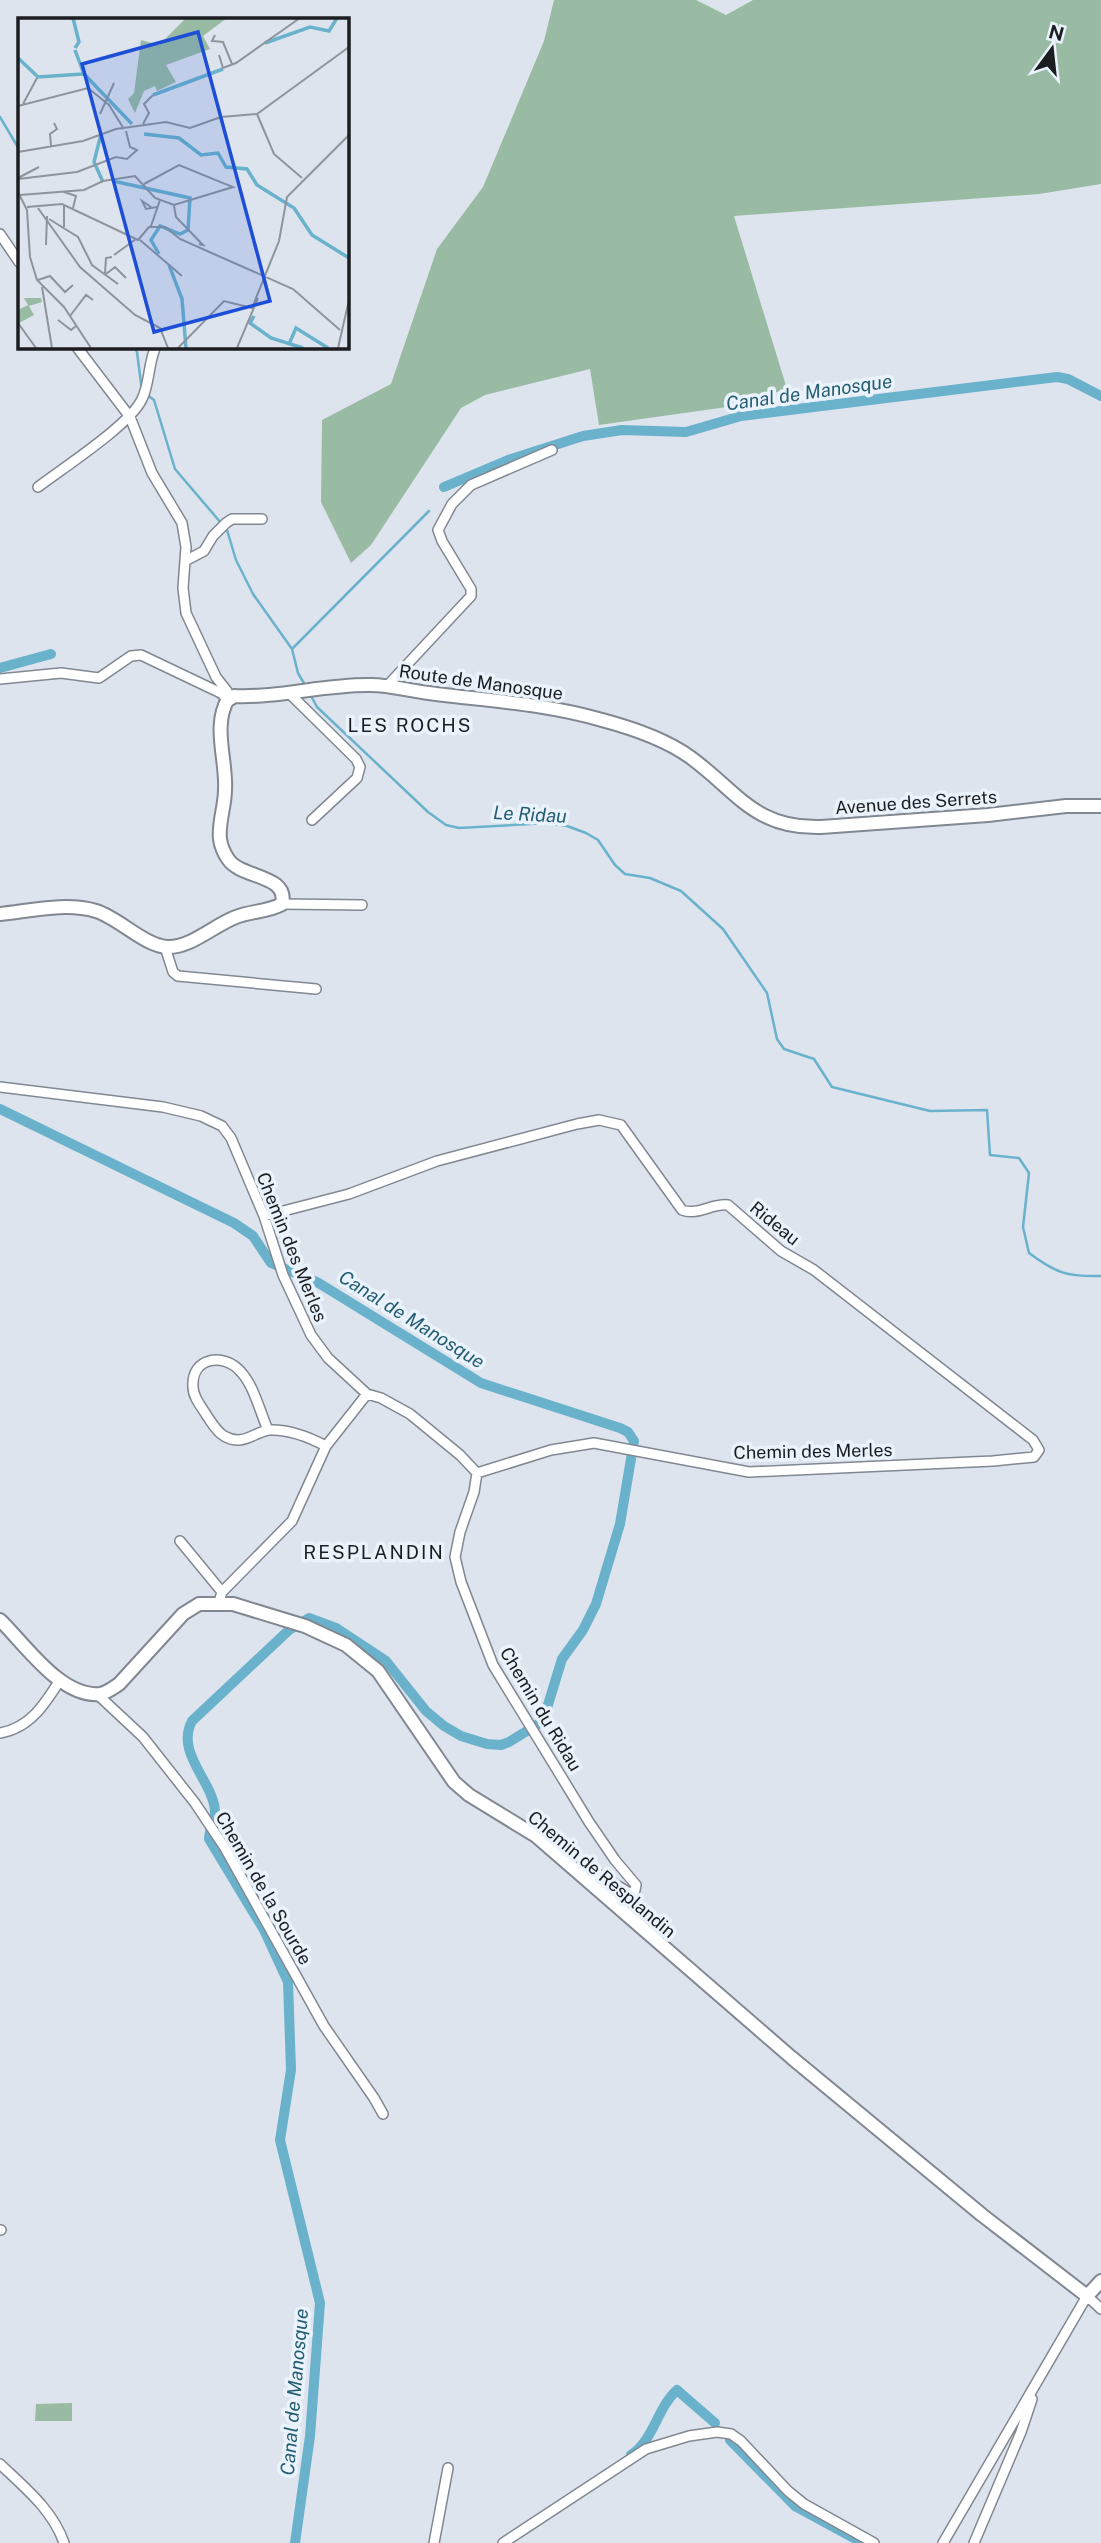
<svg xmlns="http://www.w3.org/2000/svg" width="1101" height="2543" font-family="'Public Sans',sans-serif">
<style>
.green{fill:#99bba4}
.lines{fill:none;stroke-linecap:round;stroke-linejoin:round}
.stream{stroke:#6ab2cc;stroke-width:2.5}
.canal{stroke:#6ab2cc;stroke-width:10}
.street-casing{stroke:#818891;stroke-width:12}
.secondary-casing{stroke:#818891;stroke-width:16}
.street{stroke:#fff;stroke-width:9}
.secondary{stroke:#fff;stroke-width:12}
.labels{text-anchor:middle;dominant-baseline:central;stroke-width:7;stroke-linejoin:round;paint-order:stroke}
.street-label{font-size:18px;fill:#1b1d21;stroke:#eaf2fc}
.water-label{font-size:19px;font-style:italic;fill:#255e72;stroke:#eaf2fc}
.neighbourhood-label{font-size:19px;letter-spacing:2px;fill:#1b1d21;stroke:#eaf2fc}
.inset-river{fill:none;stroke:#6ab2cc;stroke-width:3.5}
.inset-road{fill:none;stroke:#8f949c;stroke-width:2}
.view{fill:#1d4ed8;fill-opacity:0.15;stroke:#1d4ed8;stroke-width:3.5}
.inset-edge{fill:none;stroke:#1b1d21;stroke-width:3.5}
</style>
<rect width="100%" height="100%" fill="#dde4ee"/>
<path class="green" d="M554,0H696L726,15L753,0H1101V184L1039,194L734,216L787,389L727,407L599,425L590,369L485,395L461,408L371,545L351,563L321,502L322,420L391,384L437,249L483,187L544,41Z
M72,2403V2421H35L36,2404Z"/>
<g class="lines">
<path class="stream" d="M0,117L19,149
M134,346L137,352L142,391
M147,395L154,400L175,469L227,530L236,560L253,594L292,649L298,673L305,685
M292,649L429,511
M310,694L317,707L428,812L446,825L459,828L548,823L567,826L586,833L598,840L615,865L625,874L650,878L681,891L723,929L767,993L777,1039L784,1049L814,1059L832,1087L930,1111L987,1110L990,1155L1019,1158L1029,1173L1023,1227L1029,1253C1056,1273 1067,1277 1101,1276"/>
<path class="canal" d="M444,487L508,460L583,436L622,430L686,432L741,416L1057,377L1068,379L1101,396
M0,668L51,654
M0,1109L234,1223L253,1236L271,1263L317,1282L481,1383L620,1428L628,1432L634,1441L620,1524L596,1604L583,1630L562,1659L543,1721L509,1742L501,1745L487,1744L461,1736L444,1726L426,1711L386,1661L336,1628L309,1618L289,1630L192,1721C175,1753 213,1781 215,1811C215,1821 209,1829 209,1839L264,1930L288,1982L291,2070L280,2140L320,2303L310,2436L295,2543
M730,2440L795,2506L863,2543
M631,2455C654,2440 657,2408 677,2390L715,2423"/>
<g class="street-casing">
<path id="street" d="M0,234L19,262
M76,346L130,417L152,473L182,523L186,547L183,588L186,613L216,677L227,691
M38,487C63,468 131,424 142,399C150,383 148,363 156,346
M185,561L204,551L213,536L226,523L232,519H262
M0,679L61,673L99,678L131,656L141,655L225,695
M387,686L471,596V589L442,541L438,530L452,504L471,485L552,450
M289,693L356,759L360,767L357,778L312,820
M282,904L362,905
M165,947L173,972L178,976L316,989
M0,1087L163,1107L201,1116L222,1126L231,1138L264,1216L283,1275L311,1335L328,1358L367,1394L381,1398L410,1414L460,1455L477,1473L551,1450L594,1443L749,1472L993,1461L1034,1457L1039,1450L1033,1440L814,1270L781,1251L728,1205C712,1203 698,1216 682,1210L621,1125L599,1120L577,1124L437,1161L349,1194L264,1216
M268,1430C260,1412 254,1386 241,1372C224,1352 191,1357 193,1387C193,1398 202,1407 207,1416C212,1423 216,1431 224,1436C243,1447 254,1432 269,1430C289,1429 309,1437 326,1446
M477,1473L474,1492L460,1532L455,1557L461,1582L493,1665L589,1822L615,1860L636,1885L635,1890L632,1893L628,1892L598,1874L590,1875L585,1880
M180,1541L222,1592
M219,1602L222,1592L292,1521L326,1446L367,1394
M97,1694L143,1737L195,1803L225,1848L324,2026L374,2098L383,2114
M0,1733C30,1728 45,1704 60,1680
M0,2230H1
M0,2464C24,2487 53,2510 64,2543
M434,2543L448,2468
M503,2543L646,2449L689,2436L717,2432L731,2434L741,2441L788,2491L804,2504L874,2543
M943,2543L1087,2296L1101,2309
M974,2543L1021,2432L1032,2399"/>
</g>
<g class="secondary-casing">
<path id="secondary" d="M225,695L230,699L234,696C280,698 325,684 371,685C391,685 410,691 429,693C489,701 543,703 602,720C632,728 665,739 690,757C737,791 754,829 821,827L988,815L1066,806H1101
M0,914C30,911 66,902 96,911C119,918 143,945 167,947C191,948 214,925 236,917C250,911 268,912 282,904C289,874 241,879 228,859C224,853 221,847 220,839C218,824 225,806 225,790C227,761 212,726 228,699
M0,1620C25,1644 61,1698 100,1694C107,1693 113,1688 119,1684L183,1614L199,1604H233L305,1626L346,1645L378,1671L454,1782L469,1795L536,1836L792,2058L982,2215L1087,2296L1101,2281"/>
</g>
<use href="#street" class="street"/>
<use href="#secondary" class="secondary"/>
</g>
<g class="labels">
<g class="street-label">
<text transform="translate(481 682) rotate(8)">Route de Manosque</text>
<text transform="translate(916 802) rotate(-4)">Avenue des Serrets</text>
<text transform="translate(775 1223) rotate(39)">Rideau</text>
<text transform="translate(292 1247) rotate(68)">Chemin des Merles</text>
<text transform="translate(813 1451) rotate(-1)">Chemin des Merles</text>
<text transform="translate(541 1709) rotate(59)">Chemin du Ridau</text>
<text transform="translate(602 1874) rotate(40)">Chemin de Resplandin</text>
<text transform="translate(264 1888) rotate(60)">Chemin de la Sourde</text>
</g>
<g class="water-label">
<text transform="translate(809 392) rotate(-8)">Canal de Manosque</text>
<text transform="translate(530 814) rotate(3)">Le Ridau</text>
<text transform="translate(412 1319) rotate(32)">Canal de Manosque</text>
<text transform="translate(294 2392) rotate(-85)">Canal de Manosque</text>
</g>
<g class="neighbourhood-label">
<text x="410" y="725">LES ROCHS</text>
<text x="374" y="1552">RESPLANDIN</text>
</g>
</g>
<g transform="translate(18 18)">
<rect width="331" height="331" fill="#dde4ee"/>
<path d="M168,0H209L185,18L192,31L148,47L158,64L139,73L137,68L126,73L117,95L110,81L116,75L123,22L141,27ZM6,280H23L24,284L11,288L16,297L1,305L0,292L10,287Z" fill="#99bba4"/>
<path class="inset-river" d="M55,0L61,24L57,30M247,25L292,9L311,13L319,0M57,32L66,56L114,106M0,40L20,59L65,56M135,77L205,51M83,116L76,144L85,164M126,116L161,120L183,137L200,135L208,149L229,151L239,167L276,190L294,217L331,240M95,163L172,180L170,212L162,216L142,208L133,222L141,236M151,247L164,281L168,330M236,298L232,305L253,320L285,330M271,326L278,310L310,330"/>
<path class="inset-road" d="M197,17L194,23L205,24L214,46M201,37L205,50L218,45L282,0M5,86L19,60M0,88L70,70L91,87L106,111M82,96L96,65M239,96L256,136L284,160M125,106L131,95L126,86L135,77M33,128L32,116L39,111L36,105M0,134L65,123L98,111L148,104L172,110L203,99L239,96L331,29M0,160L21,149M0,161L59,154L98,139L109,141L119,132L112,129L108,113M0,174L9,192L12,239L19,262L46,289L73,330M46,174L58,178L55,190M2,177L66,172L85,163L117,158L137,180L156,187L215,169L161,147L126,166M156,188L158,199L185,227L181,226M9,189L44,186L120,222L131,209H147L162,221L275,271L322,312M133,189L124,183L128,191L139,189M20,190L62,249L117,297L142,310L150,330M31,201L60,219L74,247L100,266M133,208L142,182M46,209V187M122,222L164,258M28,227L29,198M96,237L118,221M87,255L88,240L94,239M88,256L97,249L108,260M20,262L32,258L47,274L55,267M24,269L34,330M52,298L68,277L75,282M40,302L53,312L58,308M0,305L18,330M160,330L206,283L234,290L261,223L269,179L331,117M219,330L240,280M320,330L331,282"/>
<path class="view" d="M180,14L252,283L136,314L64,46Z"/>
<rect width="331" height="331" class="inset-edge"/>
</g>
<g transform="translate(1052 49) rotate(15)" stroke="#eaf2fc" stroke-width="5" paint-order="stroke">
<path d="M0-5L12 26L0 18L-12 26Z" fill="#1b1d21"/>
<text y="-10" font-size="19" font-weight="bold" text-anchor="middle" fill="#1b1d21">N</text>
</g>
</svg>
